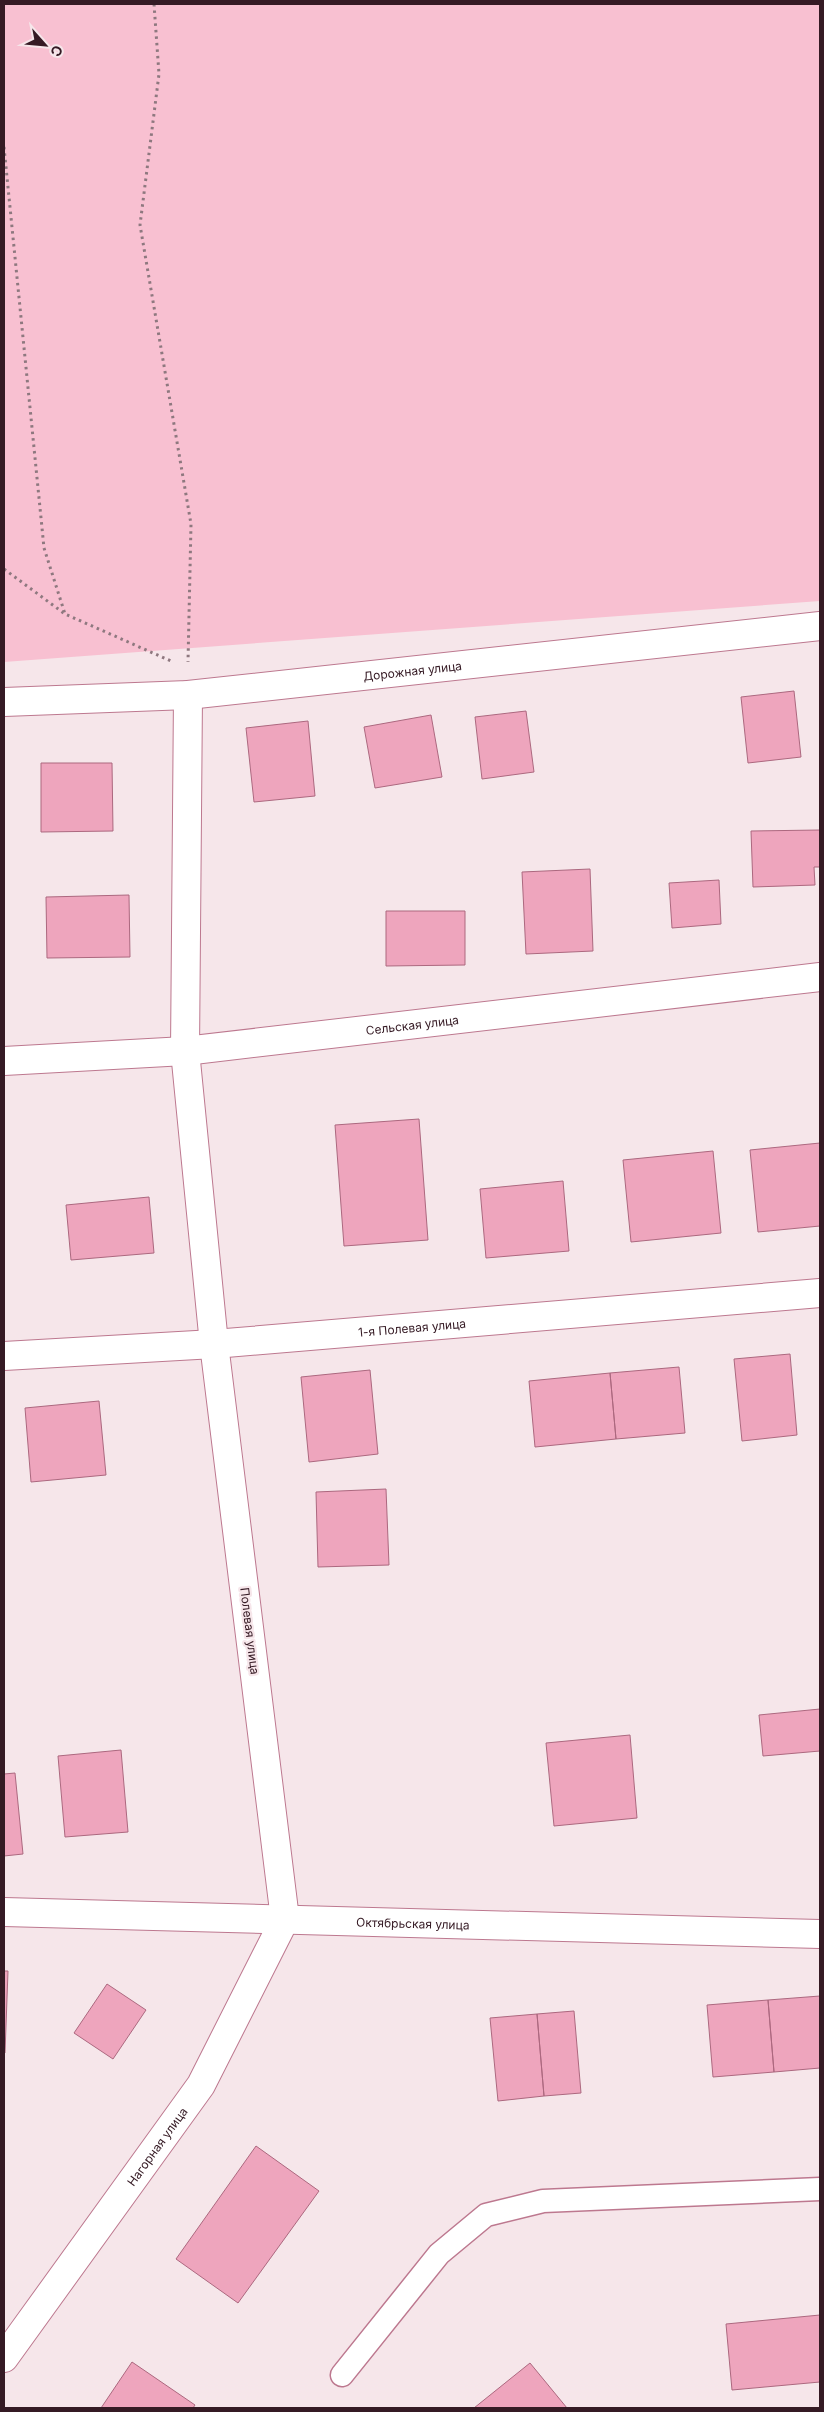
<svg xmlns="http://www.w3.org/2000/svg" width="824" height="2412" font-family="Inter,sans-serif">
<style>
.green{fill:#f8c0d1}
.building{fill:#eea5bd;stroke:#ac687f}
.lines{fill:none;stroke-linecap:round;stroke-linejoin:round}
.lane-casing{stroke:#bd788f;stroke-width:25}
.street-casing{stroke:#bd788f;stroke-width:30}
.path{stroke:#8e787f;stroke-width:3;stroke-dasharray:2.5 4;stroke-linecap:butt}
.lane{stroke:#fff;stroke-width:22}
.street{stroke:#fff;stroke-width:28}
.labels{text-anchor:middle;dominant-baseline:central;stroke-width:4.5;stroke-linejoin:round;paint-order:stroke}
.street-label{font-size:12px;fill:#351a24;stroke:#f6e6ea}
</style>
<rect width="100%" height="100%" fill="#f6e6ea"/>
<path class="green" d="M4,4H820V601L4,662Z"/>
<path class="building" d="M794,691L801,757L748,763L741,697Z
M526,711L534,772L482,779L475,717Z
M431,715L442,777L375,788L364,727Z
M308,721L315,796L254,802L246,728Z
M41,763H112L113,831L41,832Z
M820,830V867H814L815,885L753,887L751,831Z
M590,869L593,951L526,954L522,872Z
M719,880L721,924L672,928L669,883Z
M129,895L130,957L47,958L46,897Z
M386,911H465V965L386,966Z
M419,1119L428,1240L344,1246L335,1125Z
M820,1143V1226L758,1232L750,1150Z
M713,1151L721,1233L631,1242L623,1160Z
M563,1181L569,1251L486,1258L480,1189Z
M149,1197L154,1253L71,1260L66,1205Z
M790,1354L797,1435L742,1441L734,1359Z
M679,1367L685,1433L616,1439L610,1373Z
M370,1370L378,1454L309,1462L301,1377Z
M610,1373L616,1439L535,1447L529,1381Z
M99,1401L106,1475L31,1482L25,1408Z
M386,1489L389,1565L318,1567L316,1492Z
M820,1709V1751L763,1756L759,1715Z
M630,1735L637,1818L554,1826L546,1743Z
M121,1750L128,1832L65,1837L58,1756Z
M15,1773L23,1854L4,1856V1774Z
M4,1971H8L5,2053H4Z
M107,1984L146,2010L113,2059L74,2033Z
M820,1996V2068L774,2072L768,2000Z
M768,2000L774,2072L713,2077L707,2005Z
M574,2011L581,2093L544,2096L537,2014Z
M537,2014L544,2096L498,2101L490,2018Z
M256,2146L319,2191L238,2303L176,2259Z
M820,2315V2382L732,2390L726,2324Z
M132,2362L195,2405L193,2408H101Z
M530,2363L567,2408H474Z"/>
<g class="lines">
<g class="lane-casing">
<path id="lane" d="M342,2375L439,2254L486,2215L543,2201L820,2189"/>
</g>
<g class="street-casing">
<g id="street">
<path id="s1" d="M4,702L188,695L820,626"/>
<path id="s2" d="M4,1061L185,1051L820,977"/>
<path id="s3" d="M4,1356L214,1344L820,1293"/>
<path id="s4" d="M4,1912L820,1934"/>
<path id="s5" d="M4,2358L201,2085L285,1919L214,1344L185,1051L188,695"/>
</g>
</g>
<path class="path" d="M154,4L159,74L140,225L191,524L188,662
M4,147L44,548L65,614
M4,569L65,614L171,661"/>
<use href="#lane" class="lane"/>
<use href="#street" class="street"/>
</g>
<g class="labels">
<g class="street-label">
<text stroke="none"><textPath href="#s1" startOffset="410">Дорожная улица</textPath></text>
<text stroke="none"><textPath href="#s2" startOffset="410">Сельская улица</textPath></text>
<text stroke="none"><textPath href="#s3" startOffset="409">1-я Полевая улица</textPath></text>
<text transform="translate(250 1631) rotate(83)">Полевая улица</text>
<text stroke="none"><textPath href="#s4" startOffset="409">Октябрьская улица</textPath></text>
<text stroke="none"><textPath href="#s5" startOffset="261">Нагорная улица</textPath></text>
</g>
</g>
<rect width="824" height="2412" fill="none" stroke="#351a24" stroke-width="10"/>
<g transform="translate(45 45) rotate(117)" stroke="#f6e6ea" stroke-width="4" paint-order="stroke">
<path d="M0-4L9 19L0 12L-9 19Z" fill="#351a24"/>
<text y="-8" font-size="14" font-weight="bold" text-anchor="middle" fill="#351a24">С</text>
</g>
</svg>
